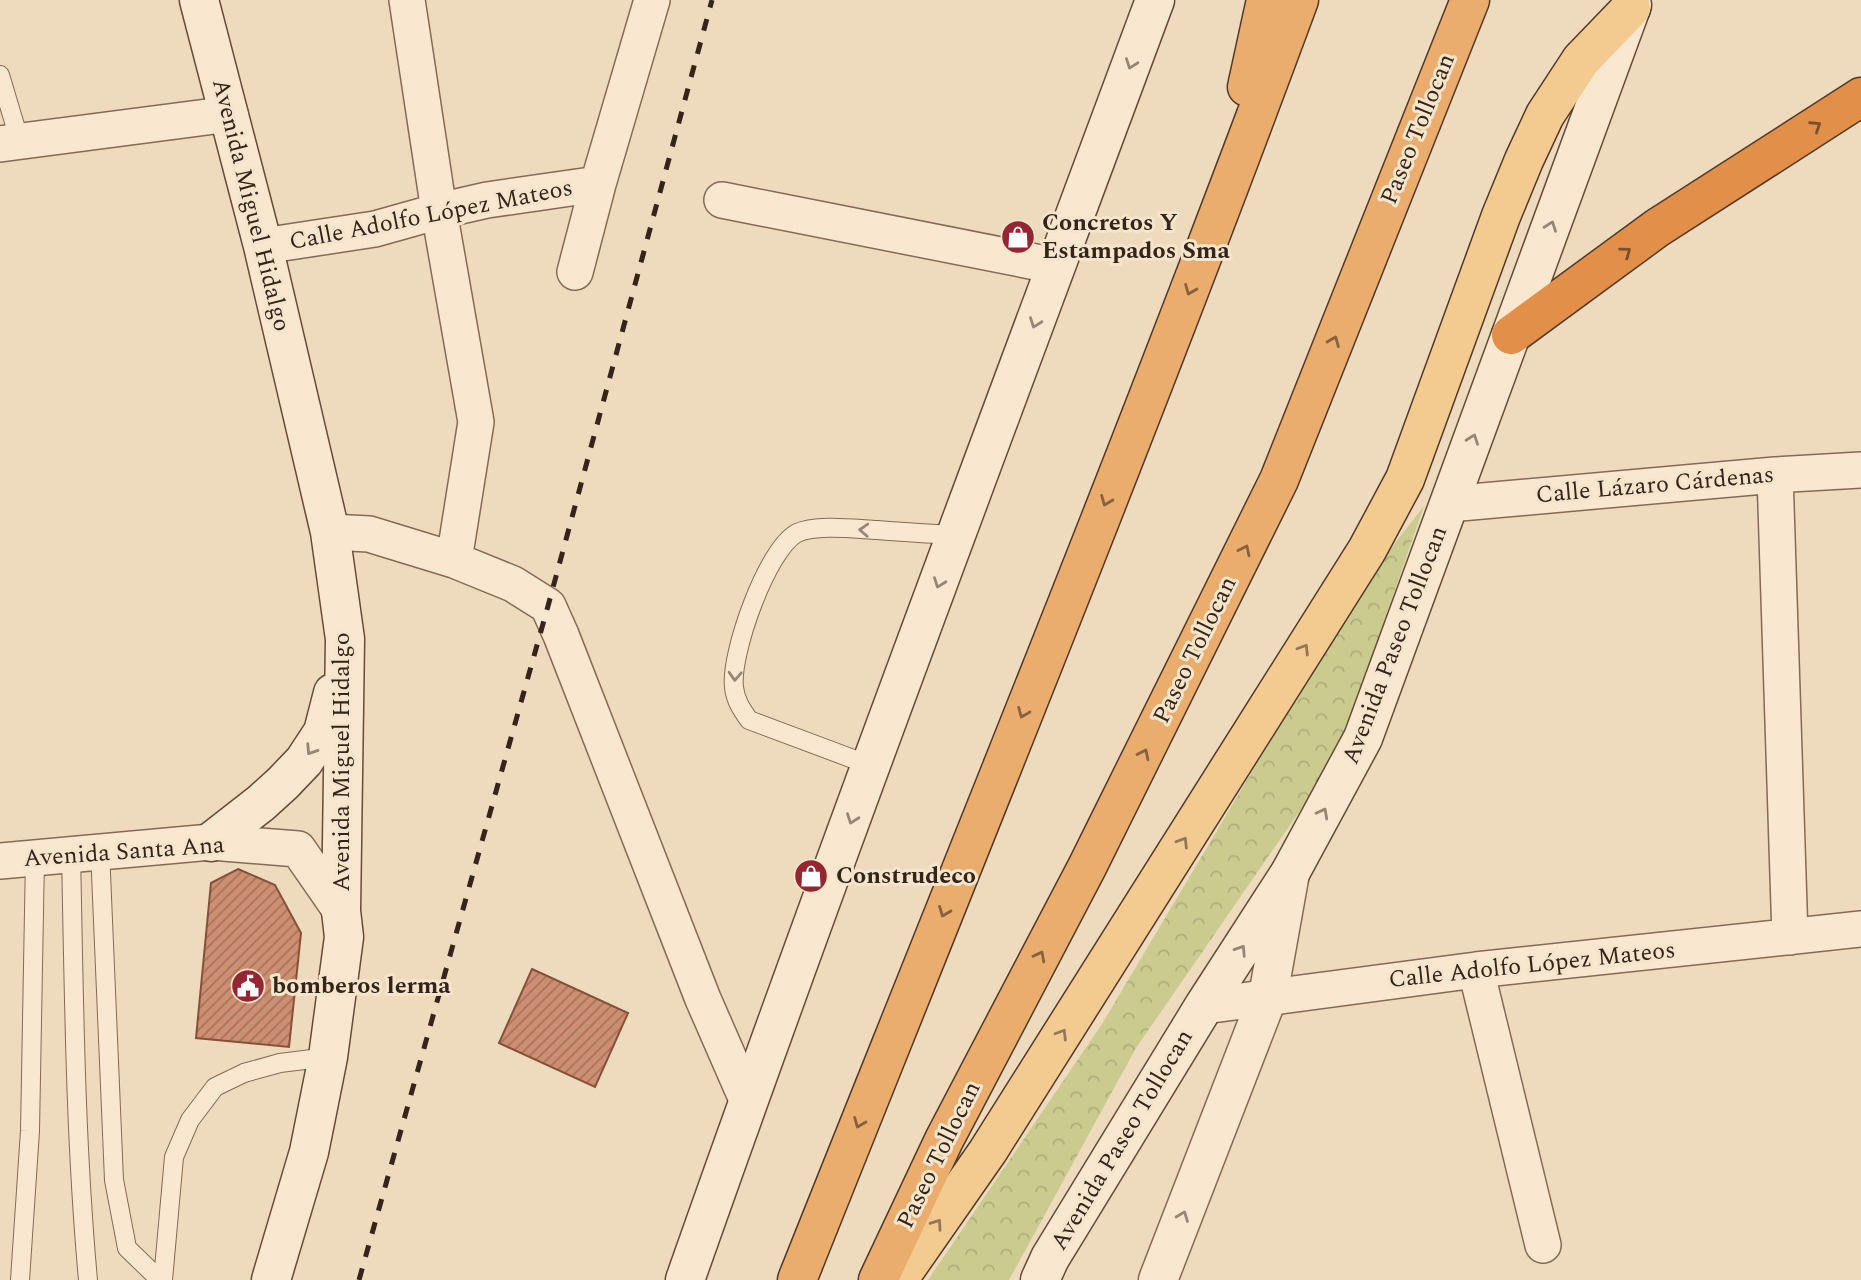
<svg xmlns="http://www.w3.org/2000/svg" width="1861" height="1280" font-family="Spectral,serif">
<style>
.park{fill:url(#park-crowns)}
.building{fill:url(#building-hatch);stroke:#85513b;stroke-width:2}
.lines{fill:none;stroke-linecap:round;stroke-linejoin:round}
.service-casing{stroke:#856a55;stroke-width:20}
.minor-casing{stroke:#856a55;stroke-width:38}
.tertiary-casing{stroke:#856a55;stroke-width:41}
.secondary-casing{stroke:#674b39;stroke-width:41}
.primary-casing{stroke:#52392a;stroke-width:41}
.trunk-casing{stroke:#52392a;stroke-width:41}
.motorway-casing{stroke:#52392a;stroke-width:41}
.service{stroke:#f9e8cf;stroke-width:18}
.minor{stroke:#f9e8cf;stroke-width:35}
.tertiary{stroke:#f9e8cf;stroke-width:38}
.secondary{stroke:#f9e8cf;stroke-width:38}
.primary{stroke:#f3cb91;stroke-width:38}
.trunk{stroke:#eaad6d;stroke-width:38}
.motorway{stroke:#e18f49;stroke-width:38}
.rail{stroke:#34241b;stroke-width:5;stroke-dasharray:12 12;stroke-linecap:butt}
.oneway{stroke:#968675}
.oneway2{stroke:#794f2d}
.oneway3{stroke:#866240}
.oneway4{stroke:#947856}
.labels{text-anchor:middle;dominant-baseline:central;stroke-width:6;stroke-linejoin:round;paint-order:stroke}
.street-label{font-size:24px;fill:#34241b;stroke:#f5e5cb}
.poi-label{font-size:24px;font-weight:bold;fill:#34241b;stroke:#f5e5cb;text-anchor:start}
</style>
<defs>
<pattern id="park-crowns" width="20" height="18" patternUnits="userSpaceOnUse" patternTransform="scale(1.75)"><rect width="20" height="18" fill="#cbcb90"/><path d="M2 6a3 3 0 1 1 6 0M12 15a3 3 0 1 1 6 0" fill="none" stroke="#afae7c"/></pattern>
<pattern id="building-hatch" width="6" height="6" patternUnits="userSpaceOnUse" patternTransform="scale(1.75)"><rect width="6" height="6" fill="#cd8e71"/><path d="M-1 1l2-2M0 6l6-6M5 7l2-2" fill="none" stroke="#a7745c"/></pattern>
</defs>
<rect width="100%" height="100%" fill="#eedabc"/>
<path class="park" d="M1424,506L1337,757L1136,1048L1009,1280H928L1102,1024L1366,580Z"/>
<path class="building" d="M238,869L275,885L301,933L289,1047L196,1038L211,883Z
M532,969L628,1013L595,1087L499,1043Z"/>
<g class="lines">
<g class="service-casing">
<path id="service" d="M0,75L20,142
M872,766L749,720C742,710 735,700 734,687C730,654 767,549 797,533C816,524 856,529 877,530C903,532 930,534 957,535
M100,850L114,1180L127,1248L160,1280
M71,853C74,996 75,1138 88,1280
M20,1280L30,1131L35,857
M163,1280L174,1157L190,1120L215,1087L244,1073L280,1063L328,1057"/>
</g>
<g class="minor-casing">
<path id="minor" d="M407,0L439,211L476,422L454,560
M0,144L230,114
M722,200L1056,266
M263,246L375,229L439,211L487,200L598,184
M575,272L598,184L652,0
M1775,475L1790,937
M1449,504L1775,475L1861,470
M330,532L369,534L454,560L513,584L548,606L561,635L703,999L748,1102
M0,861L211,842L298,849L341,911
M1476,970L1543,1245
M1204,1006L1476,970L1861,929"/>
</g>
<g class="tertiary-casing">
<path id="tertiary" d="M1158,1280L1268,996L1290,873"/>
</g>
<g class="secondary-casing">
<path id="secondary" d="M199,0L263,246L330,532L345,639L341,911L344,937L328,1057L309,1152L271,1280
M211,842L261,803L283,783L304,761L323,732L333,693
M685,1280C836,851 997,426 1155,0
M1040,1280L1050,1258L1204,1006L1290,873L1363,738L1632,5"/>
</g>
<g class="primary-casing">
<path id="primary" d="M898,1280L988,1151L1367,550L1405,479L1501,216L1524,160L1545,115L1581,60L1631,8"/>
</g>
<g class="trunk-casing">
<path id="trunk" d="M1247,87L1266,0
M797,1280C967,854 1140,430 1299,0
M878,1280L944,1140L1087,867L1279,480L1470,0"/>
</g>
<g class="motorway-casing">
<path id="motorway" d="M1511,335L1657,228L1861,97"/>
</g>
<use href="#service" class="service"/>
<use href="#minor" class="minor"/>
<use href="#tertiary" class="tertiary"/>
<use href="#secondary" class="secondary"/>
<use href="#primary" class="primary"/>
<use href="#trunk" class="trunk"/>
<use href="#motorway" class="motorway"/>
<path class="rail" d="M359,1280L548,606L712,0"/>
</g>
<defs><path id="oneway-chevron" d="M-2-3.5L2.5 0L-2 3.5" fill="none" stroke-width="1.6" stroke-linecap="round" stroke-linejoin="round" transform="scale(1.75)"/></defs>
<g class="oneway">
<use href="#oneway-chevron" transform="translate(1131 64) rotate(110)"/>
<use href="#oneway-chevron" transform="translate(1551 226) rotate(-70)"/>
<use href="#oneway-chevron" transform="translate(1035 323) rotate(110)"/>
<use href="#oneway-chevron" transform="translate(1473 439) rotate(-70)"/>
<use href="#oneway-chevron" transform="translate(864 530) rotate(-177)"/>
<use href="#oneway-chevron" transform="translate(939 583) rotate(110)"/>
<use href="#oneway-chevron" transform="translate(735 676) rotate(93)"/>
<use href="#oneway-chevron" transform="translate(311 750) rotate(123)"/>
<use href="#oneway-chevron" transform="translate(1323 813) rotate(-62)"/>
<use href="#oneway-chevron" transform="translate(852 819) rotate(110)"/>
<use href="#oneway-chevron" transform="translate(1241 950) rotate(-57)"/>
<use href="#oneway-chevron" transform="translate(1183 1216) rotate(-69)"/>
</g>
<g class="oneway2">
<use href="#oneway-chevron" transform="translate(1816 126) rotate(-33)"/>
<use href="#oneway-chevron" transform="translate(1626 252) rotate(-36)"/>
</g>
<g class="oneway3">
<use href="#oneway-chevron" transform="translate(1190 290) rotate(112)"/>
<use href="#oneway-chevron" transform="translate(1334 341) rotate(-68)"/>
<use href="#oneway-chevron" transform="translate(1106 501) rotate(112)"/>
<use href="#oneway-chevron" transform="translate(1245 550) rotate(-64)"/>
<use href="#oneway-chevron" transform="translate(1023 713) rotate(112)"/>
<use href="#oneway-chevron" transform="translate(1144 754) rotate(-64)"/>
<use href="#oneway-chevron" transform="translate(944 912) rotate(112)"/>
<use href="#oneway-chevron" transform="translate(1040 956) rotate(-62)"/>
<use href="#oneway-chevron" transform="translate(859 1123) rotate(112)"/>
</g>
<g class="oneway4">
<use href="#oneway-chevron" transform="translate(1304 649) rotate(-58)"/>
<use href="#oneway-chevron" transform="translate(1183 842) rotate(-58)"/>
<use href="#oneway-chevron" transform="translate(1062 1034) rotate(-58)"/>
<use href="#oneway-chevron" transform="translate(937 1224) rotate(-55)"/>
</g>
<defs>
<g id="shop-disc" transform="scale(1.75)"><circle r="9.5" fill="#952531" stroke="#f5e5cb"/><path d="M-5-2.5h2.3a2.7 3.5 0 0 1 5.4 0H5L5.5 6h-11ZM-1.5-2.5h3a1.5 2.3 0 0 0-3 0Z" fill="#fff"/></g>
<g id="civic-disc" transform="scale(1.75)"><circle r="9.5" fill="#952531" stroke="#f5e5cb"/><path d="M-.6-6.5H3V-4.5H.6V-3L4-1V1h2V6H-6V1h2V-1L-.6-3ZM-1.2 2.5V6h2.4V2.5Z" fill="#fff"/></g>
</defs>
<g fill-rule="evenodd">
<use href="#shop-disc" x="1018" y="237"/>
<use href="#shop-disc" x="811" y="876"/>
<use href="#civic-disc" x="248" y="986"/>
</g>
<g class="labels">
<g class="street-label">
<text transform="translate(1418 129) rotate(-68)">Paseo Tollocan</text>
<text transform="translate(251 205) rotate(76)">Avenida Miguel Hidalgo</text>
<text transform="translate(431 215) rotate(-11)">Calle Adolfo López Mateos</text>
<text transform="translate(1655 485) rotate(-5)">Calle Lázaro Cárdenas</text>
<text transform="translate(1395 645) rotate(-69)">Avenida Paseo Tollocan</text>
<text transform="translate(1195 650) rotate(-64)">Paseo Tollocan</text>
<text transform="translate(342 762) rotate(-90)">Avenida Miguel Hidalgo</text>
<text transform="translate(124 852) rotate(-4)">Avenida Santa Ana</text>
<text transform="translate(1532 965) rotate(-6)">Calle Adolfo López Mateos</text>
<text transform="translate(1122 1140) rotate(-59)">Avenida Paseo Tollocan</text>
<text transform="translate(939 1155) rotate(-64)">Paseo Tollocan</text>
</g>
<g class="poi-label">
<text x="1042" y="223">Concretos Y<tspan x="1042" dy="28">Estampados Sma</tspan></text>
<text x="836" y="876">Construdeco</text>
<text x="272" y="986">bomberos lerma</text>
</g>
</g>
</svg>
